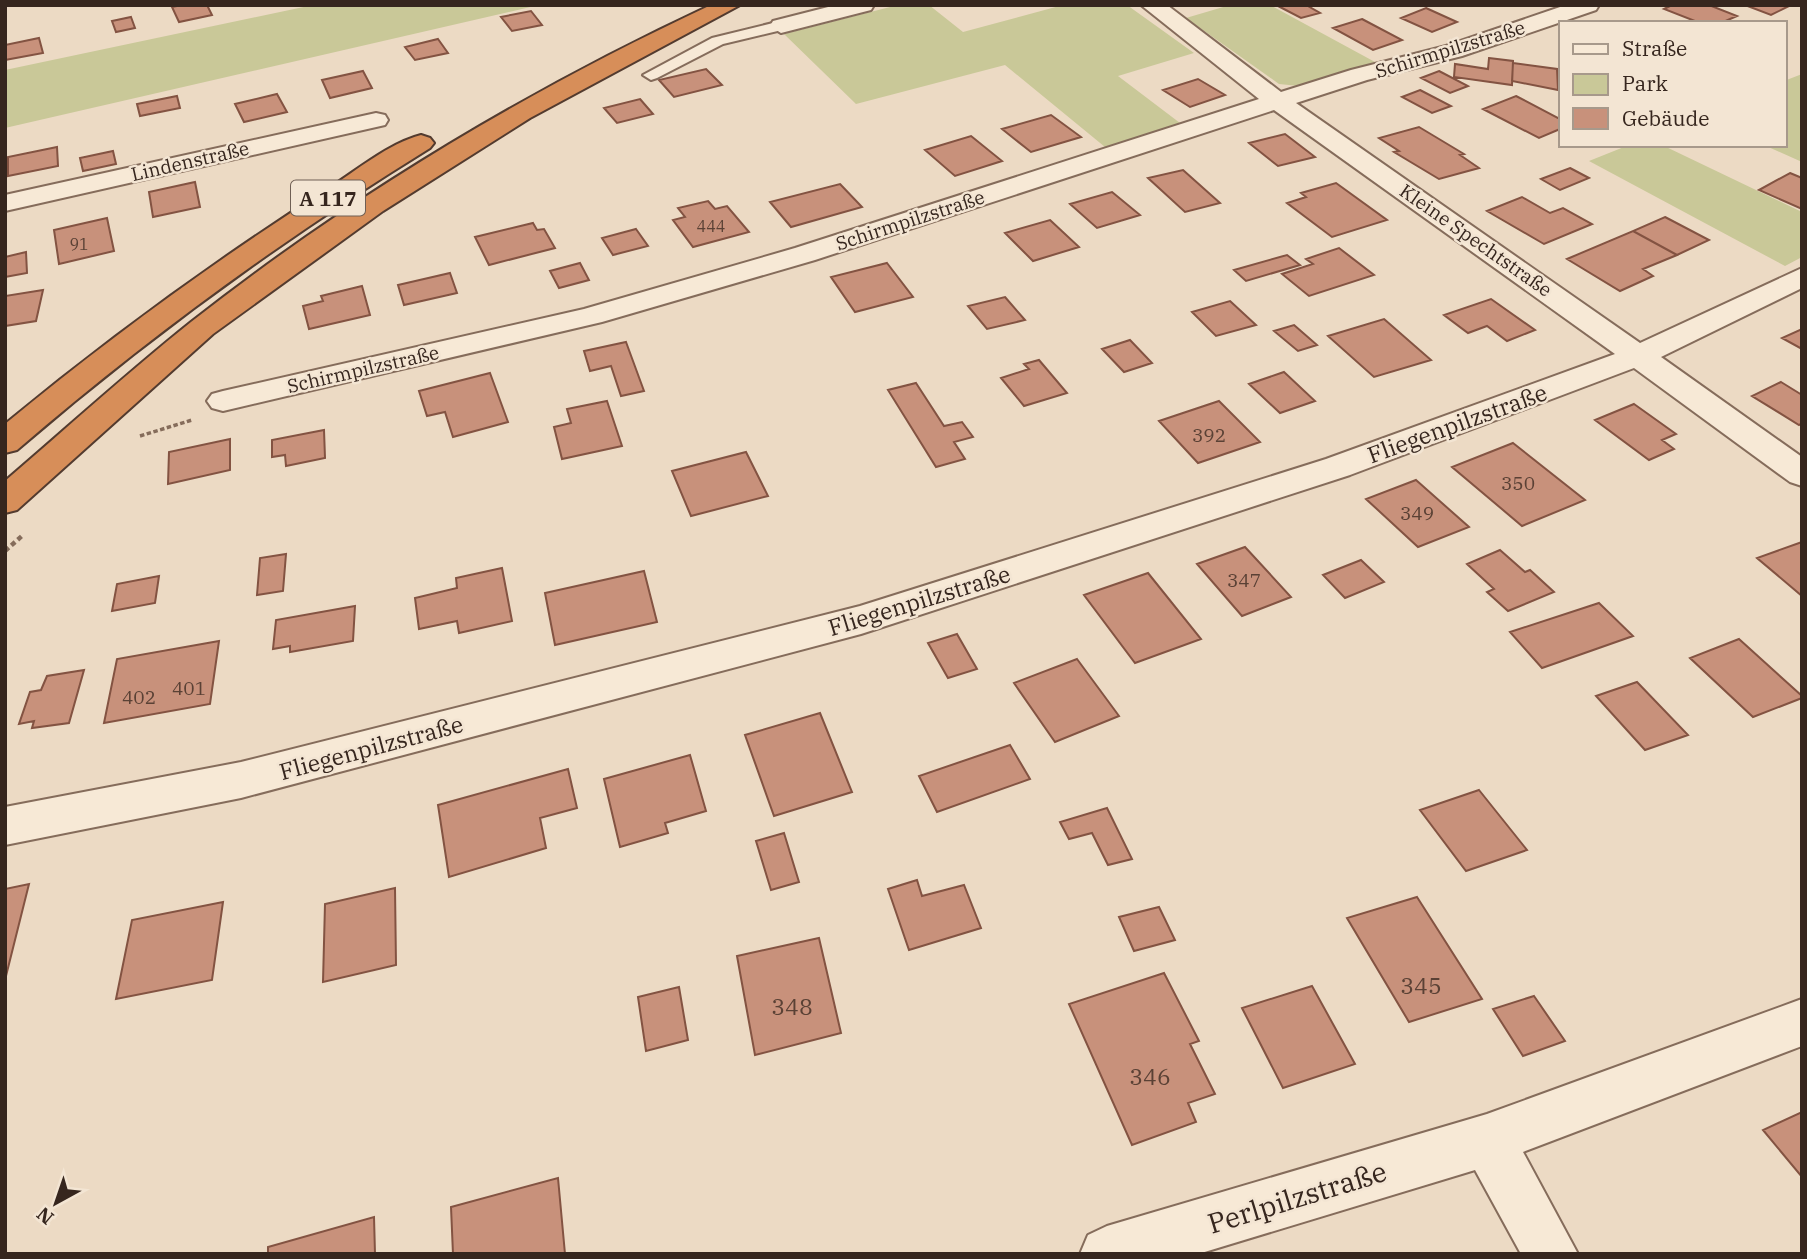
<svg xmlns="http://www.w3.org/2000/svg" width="1807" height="1259" font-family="'IBM Plex Serif',serif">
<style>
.green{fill:#c9c898}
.building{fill:#c8917b;stroke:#835342;stroke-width:2}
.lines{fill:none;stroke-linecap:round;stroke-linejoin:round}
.service-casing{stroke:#856c5b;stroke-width:4}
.minor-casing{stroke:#856c5b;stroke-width:4}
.motorway-casing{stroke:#533b2f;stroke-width:4}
.path-far1{stroke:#856c5b;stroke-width:3.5;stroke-dasharray:4.5 2.5;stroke-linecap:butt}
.path{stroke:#856c5b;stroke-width:4.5;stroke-dasharray:5 3.5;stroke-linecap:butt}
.service{fill:#f7e9d6;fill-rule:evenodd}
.minor{fill:#f7e9d6;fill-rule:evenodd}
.motorway{fill:#d78e59;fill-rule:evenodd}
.labels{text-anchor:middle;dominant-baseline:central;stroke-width:5;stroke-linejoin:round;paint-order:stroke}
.far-number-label{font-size:16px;fill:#5a4135}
.far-street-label{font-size:19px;fill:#36261e;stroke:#f3e5d3}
.number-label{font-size:19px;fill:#5a4135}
.shield{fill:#f3e5d3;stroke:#6f5f54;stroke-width:2}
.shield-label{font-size:21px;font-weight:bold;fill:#36261e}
.street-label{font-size:23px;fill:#36261e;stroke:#f3e5d3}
.near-number-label{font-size:23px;fill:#5a4135}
.near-street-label{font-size:28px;fill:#36261e;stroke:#f3e5d3}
</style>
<rect width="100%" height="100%" fill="#ecdac4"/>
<path class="green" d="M313,5H539L5,128V70Z
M898,5H929L963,32L1063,5H1127L1194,53L1118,76L1180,123L1105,147L1005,65L856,104L784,34Z
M1230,5H1270L1375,62L1299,86L1279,84L1186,18Z
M1802,74V162L1764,145H1784V81Z
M1629,145H1662L1802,212V257L1785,266L1589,161Z"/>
<path class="building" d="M182,5H207L212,15L179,22L172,7Z
M1285,5H1306L1320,13L1301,18L1280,7Z
M1672,5H1709L1737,16L1721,23H1700L1664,9Z
M1745,5H1791L1771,15Z
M1426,8L1457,22L1432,32L1401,18Z
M531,11L542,25L512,31L501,17Z
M131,17L135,28L116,32L112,21Z
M1362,19L1402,40L1373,50L1333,28Z
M39,38L43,53L5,60V45Z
M438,39L448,53L415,60L405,47Z
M1489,58L1513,61L1512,85L1454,77L1455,64L1488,69Z
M1513,63L1557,69L1558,90L1512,81Z
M706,69L722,85L674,97L659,80Z
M363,71L372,88L330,98L322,80Z
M1439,71L1468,86L1450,93L1421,78Z
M1198,79L1225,95L1190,107L1163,90Z
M1420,90L1451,106L1432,113L1402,97Z
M277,94L287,112L244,122L235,104Z
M177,96L180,108L140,116L137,104Z
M1516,96L1560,119V129L1539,138L1483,109Z
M640,99L653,114L617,123L604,108Z
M1051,115L1081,137L1031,152L1002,129Z
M1419,127L1464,154L1460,155L1479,168L1439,179L1394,152L1399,151L1379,138Z
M1285,134L1315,157L1278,166L1249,143Z
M971,136L1002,161L955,176L925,150Z
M57,147L58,166L8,176V157Z
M113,151L116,164L83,171L80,158Z
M1570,168L1589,178L1560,190L1541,179Z
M1183,170L1220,203L1185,212L1148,178Z
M1790,173L1802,178V209L1759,190Z
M195,182L200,207L153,217L149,192Z
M1336,183L1387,220L1332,237L1287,203L1306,197L1301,193Z
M840,184L862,207L791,227L770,202Z
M1112,192L1140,215L1097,228L1070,204Z
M1522,197L1550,213L1563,208L1592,224L1544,244L1487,211Z
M708,201L715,209L727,206L749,232L693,247L673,220L685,217L678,208Z
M1665,217L1709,240L1677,255L1633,231Z
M107,218L114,251L59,264L54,230Z
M1050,220L1079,247L1033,261L1005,233Z
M533,223L537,230L544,229L555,248L489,265L475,237Z
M636,229L648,246L613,255L602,238Z
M1633,231L1677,255L1643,269L1653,276L1620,291L1567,259Z
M1339,248L1374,275L1309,296L1282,274L1313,264L1306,259Z
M26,252L27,273L5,277V257Z
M1287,255L1300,265L1246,281L1234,270Z
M580,263L589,280L559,288L550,271Z
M887,263L913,297L855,312L831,277Z
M450,273L457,293L404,305L398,285Z
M362,286L370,315L309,329L303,306L323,301L321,296Z
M43,290L36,321L5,326V296Z
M1005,297L1025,320L987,329L968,306Z
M1491,299L1535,330L1507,341L1487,326L1468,333L1444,315Z
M1230,301L1256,325L1216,336L1192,312Z
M1384,319L1431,360L1374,377L1328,336Z
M1294,325L1317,345L1298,351L1274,331Z
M1802,329V349L1782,338Z
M1130,340L1152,363L1124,372L1102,349Z
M626,342L644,391L621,396L611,366L590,371L584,351Z
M1039,360L1067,393L1024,406L1001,378L1029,369L1024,364Z
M1284,372L1315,401L1280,413L1249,384Z
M490,373L508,422L453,437L445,412L427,416L419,391Z
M1781,382L1802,395V423L1799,425L1752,396Z
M916,383L944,426L962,422L973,437L954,442L965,459L936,467L888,390Z
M607,401L622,446L562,459L554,427L571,423L567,409Z
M1219,401L1260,442L1198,463L1159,421Z
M1634,404L1676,434L1662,440L1674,449L1649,460L1595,420Z
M324,430L325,458L286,466L285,455L272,457V440Z
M230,439V470L168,484L169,452Z
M1513,443L1585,500L1522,526L1452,467Z
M746,452L768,496L691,516L672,471Z
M1416,480L1469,527L1418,547L1366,499Z
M1802,542V596L1757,558Z
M1245,547L1291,597L1242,616L1197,564Z
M1500,550L1525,572L1530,570L1554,592L1508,611L1487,592L1494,589L1467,564Z
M286,554L283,591L257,595L260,558Z
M1361,560L1384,582L1345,598L1323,575Z
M502,568L512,621L459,633L457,621L419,629L415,598L457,588L456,578Z
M644,571L657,622L555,645L545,593Z
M1148,573L1201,639L1135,663L1084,595Z
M159,576L155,603L112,611L117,584Z
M1599,603L1633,636L1542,668L1510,632Z
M355,606L353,641L290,652V646L273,649L276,620Z
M957,634L977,669L948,678L928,643Z
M1739,639L1802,696V698L1753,717L1690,658Z
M219,641L210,704L104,723L117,659Z
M1077,659L1119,716L1055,742L1014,683Z
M84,670L69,723L32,728L34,721L19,724L30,692L41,690L47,676Z
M1637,682L1688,735L1645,750L1596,696Z
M820,713L852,792L774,816L745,735Z
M1010,745L1030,779L937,812L919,776Z
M690,755L706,811L665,823L668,833L620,847L604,779Z
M568,769L577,808L540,818L546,848L449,877L438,805Z
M1479,790L1527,850L1466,871L1420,810Z
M1107,808L1132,859L1108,865L1092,833L1069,839L1060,822Z
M784,833L799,882L771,890L756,841Z
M917,880L922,896L964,885L981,928L909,950L888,889Z
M29,884L6,976H5V889Z
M395,888L396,965L323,982L325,904Z
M1417,897L1482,999L1409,1022L1347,918Z
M223,902L212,980L116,999L132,920Z
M1159,907L1175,940L1134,951L1119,917Z
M819,938L841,1033L755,1055L737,956Z
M1164,973L1199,1041L1190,1044L1215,1094L1188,1103L1196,1122L1132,1145L1069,1004Z
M1312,986L1355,1064L1283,1088L1242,1008Z
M679,987L688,1040L646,1051L638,997Z
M1534,996L1565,1041L1523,1056L1493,1009Z
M1802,1112V1177L1763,1130Z
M558,1178L565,1254H453L451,1207Z
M374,1217L375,1254H268V1247Z"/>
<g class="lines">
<g class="service-casing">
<path id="service" d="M781,21L786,23V29L723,44L657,78L651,80L643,75L712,38Z"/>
</g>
<g class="minor-casing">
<path id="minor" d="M836,5H874L871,10L781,33L770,26L773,21Z
M1141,5H1167L1281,92L1351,70L1446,46L1566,5H1599L1596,10L1462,56L1367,80L1296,103L1640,343L1802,268V288L1661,357L1802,457V486L1790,482L1634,368L1350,475L861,634L241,798L5,845V807L241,762L860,606L1326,459L1615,354L1274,110L815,260L602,322L223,411L212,408L207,401L212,394L223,391L584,309L795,248L1259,99Z
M376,113L385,115L388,120L385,125L5,211V195Z
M1802,999V1046L1523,1152L1578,1254H1521L1475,1170L1198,1254H1080L1088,1235L1107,1226L1487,1114Z"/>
</g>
<g class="motorway-casing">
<path id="motorway" d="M711,5H740L530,118L383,211L213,334L17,510L5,513V481C67,428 127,373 191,322C350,197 527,91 711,5Z
M421,135L430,138L434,143L430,148C284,238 147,338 17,450L5,453V424C108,339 216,260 329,188C356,171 389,143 421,135Z"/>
</g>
<path class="path-far1" d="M140,436L192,420"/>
<path class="path" d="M5,551L23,535"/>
<use href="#service" class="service"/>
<use href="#minor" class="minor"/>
<use href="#motorway" class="motorway"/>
</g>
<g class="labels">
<g class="far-number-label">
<text x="711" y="226">444</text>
<text x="79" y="244">91</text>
</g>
<g class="far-street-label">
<text transform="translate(1450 49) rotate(-17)">Schirmpilzstraße</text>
<text transform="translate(190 161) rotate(-13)">Lindenstraße</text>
<text transform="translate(910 220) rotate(-18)">Schirmpilzstraße</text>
<text transform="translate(1476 240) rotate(35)">Kleine Spechtstraße</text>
<text transform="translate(363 369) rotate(-13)">Schirmpilzstraße</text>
</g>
<g class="number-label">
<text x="1209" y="435">392</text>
<text x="1518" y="483">350</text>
<text x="1417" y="513">349</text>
<text x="1244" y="580">347</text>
<text x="189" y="688">401</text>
<text x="139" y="697">402</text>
</g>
<rect class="shield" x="291" y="180.5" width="74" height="35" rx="5"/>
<g class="shield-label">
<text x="328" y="198">A 117</text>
</g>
<g class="street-label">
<text transform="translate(1457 423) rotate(-20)">Fliegenpilzstraße</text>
<text transform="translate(919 600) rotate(-17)">Fliegenpilzstraße</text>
<text transform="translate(371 747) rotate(-15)">Fliegenpilzstraße</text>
</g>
<g class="near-number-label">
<text x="1421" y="985">345</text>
<text x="792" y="1006">348</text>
<text x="1150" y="1076">346</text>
</g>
<g class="near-street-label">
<text transform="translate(1297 1197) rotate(-17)">Perlpilzstraße</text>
</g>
</g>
<rect width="1807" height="1259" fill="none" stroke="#36261e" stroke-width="14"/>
<rect x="1559" y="21" width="228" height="126" fill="#f3e5d3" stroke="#a7998b" stroke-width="2"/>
<rect x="1573" y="44" width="35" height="10" fill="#f7e9d6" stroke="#a7998b" stroke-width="2"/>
<text x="1622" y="56" font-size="21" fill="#36261e">Straße</text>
<rect x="1573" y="74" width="35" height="21" fill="#c9c898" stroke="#a7998b" stroke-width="2"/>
<text x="1622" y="91" font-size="21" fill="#36261e">Park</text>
<rect x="1573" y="108" width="35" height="21" fill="#c8917b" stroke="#a7998b" stroke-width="2"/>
<text x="1622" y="126" font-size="21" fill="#36261e">Gebäude</text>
<g transform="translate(56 1203) rotate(220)" stroke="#f3e5d3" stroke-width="5" paint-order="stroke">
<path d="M0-5L12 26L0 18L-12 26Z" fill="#36261e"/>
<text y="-10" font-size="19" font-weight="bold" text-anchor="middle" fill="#36261e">N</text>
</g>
</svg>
